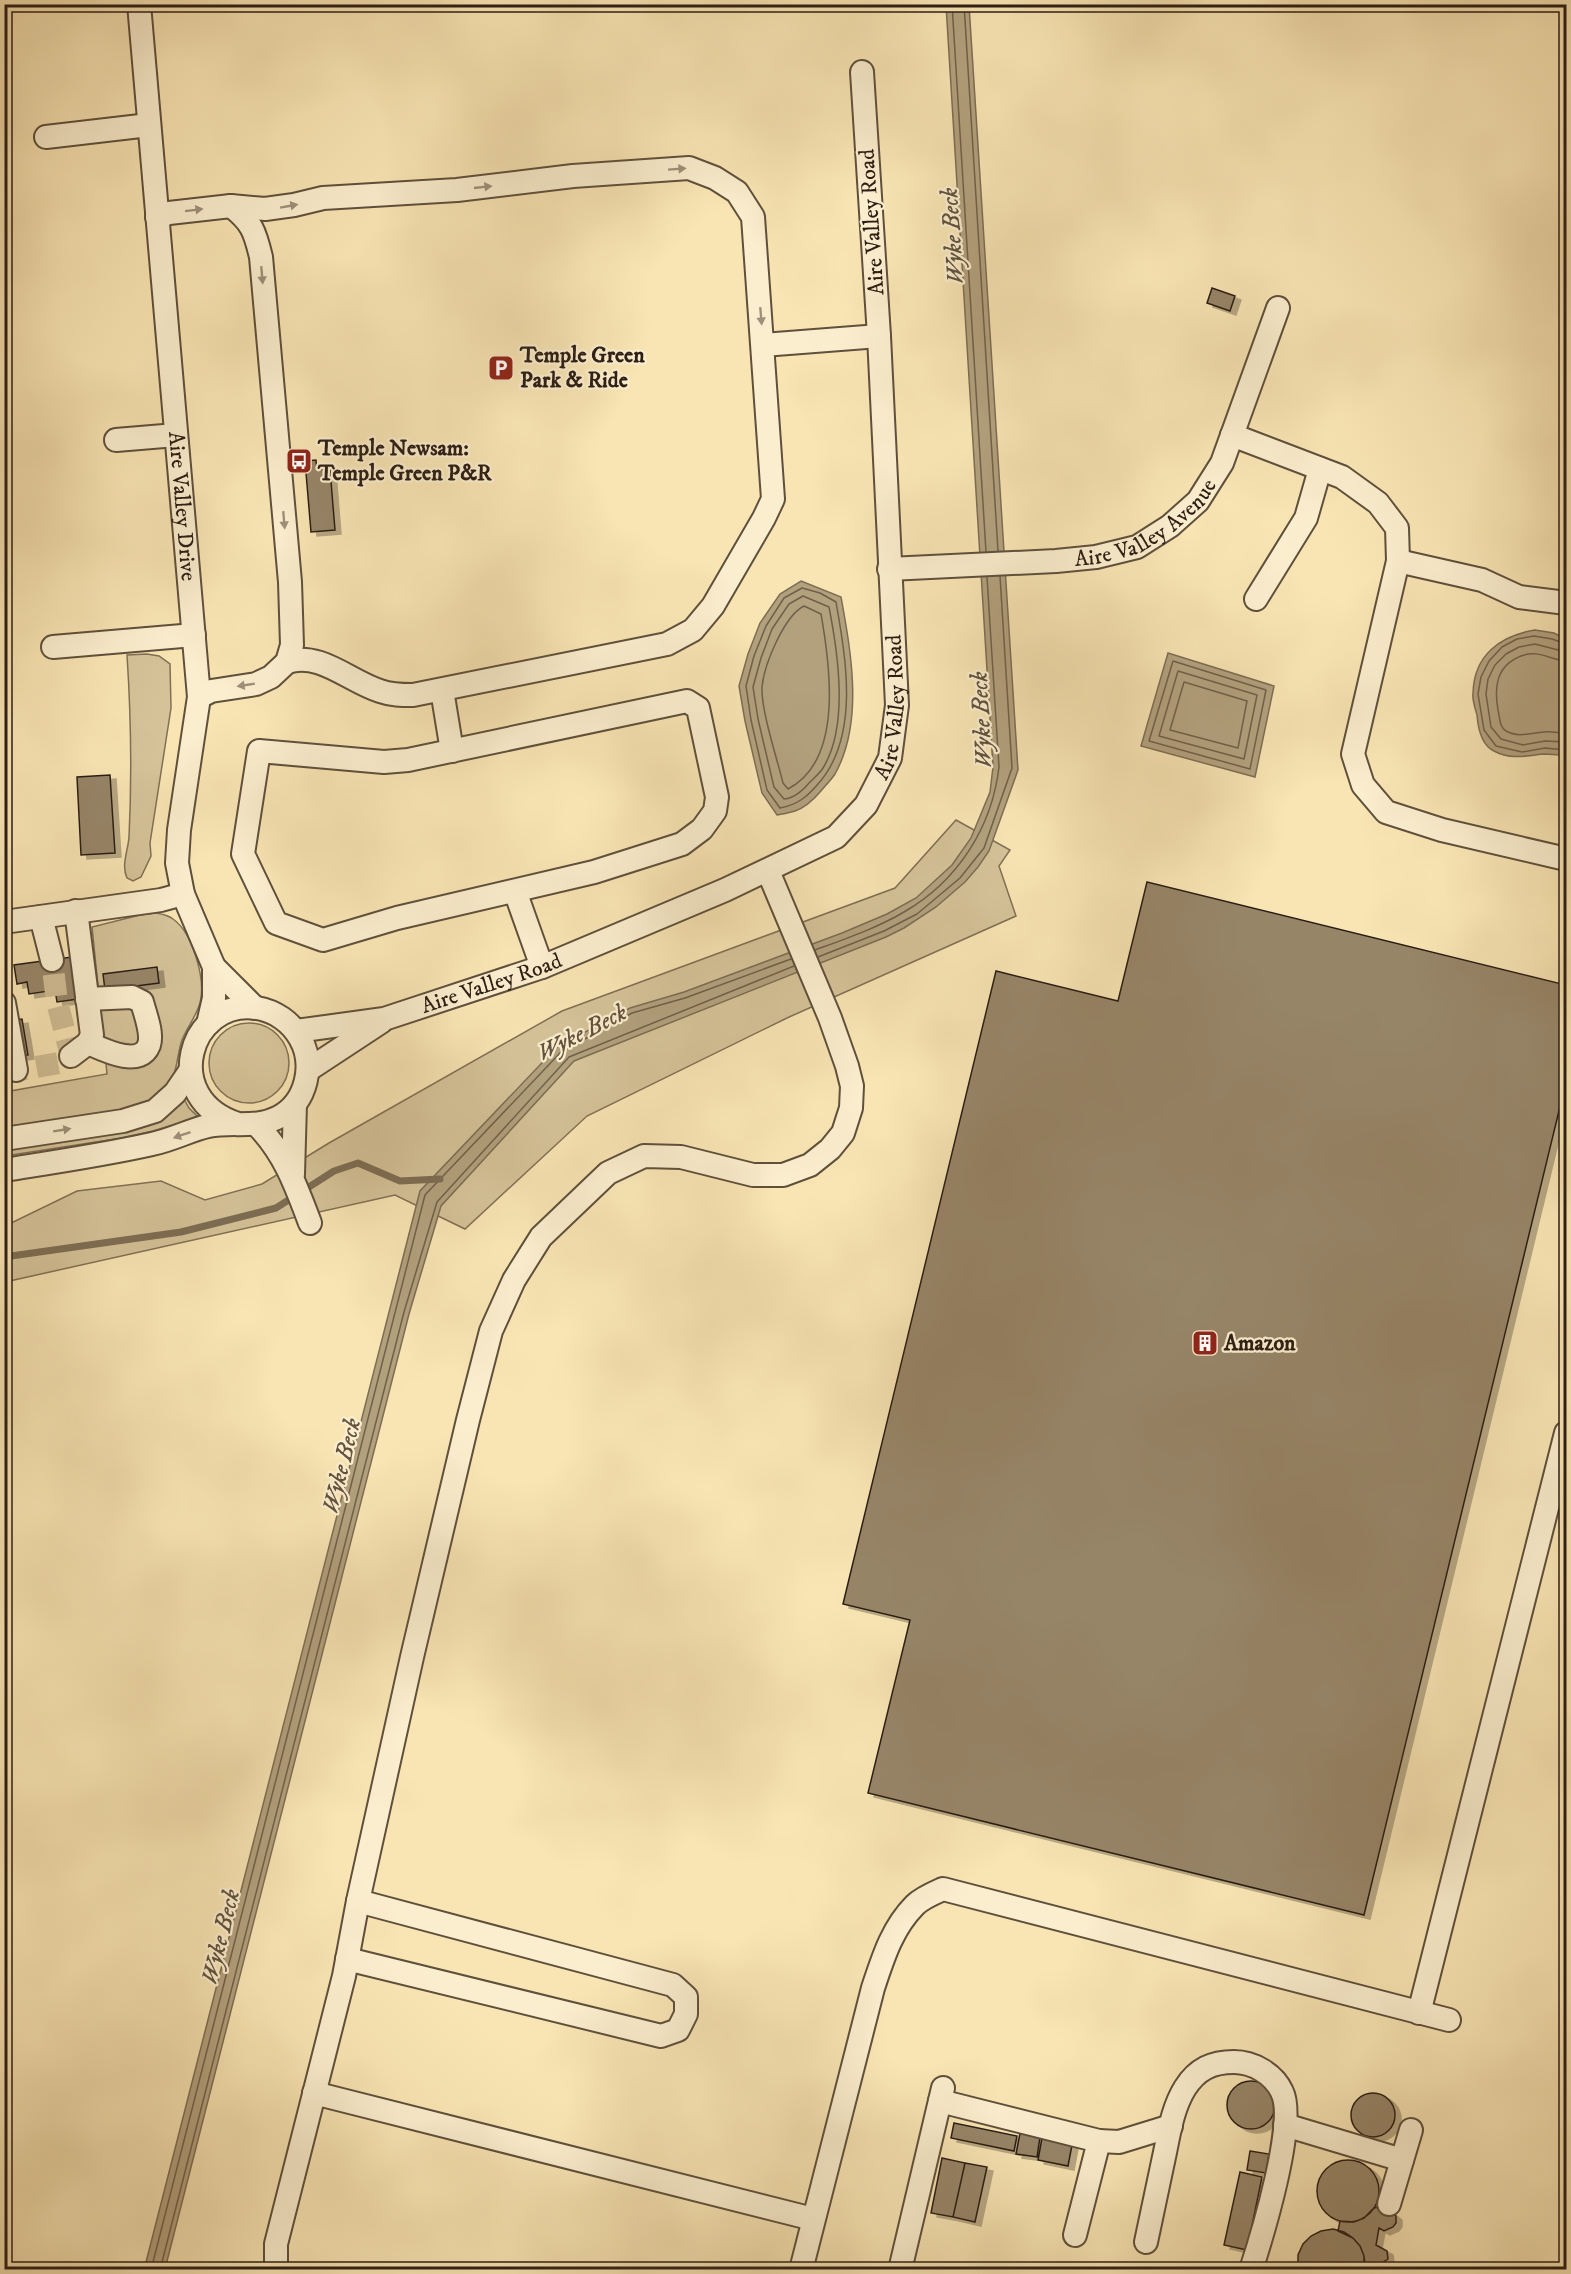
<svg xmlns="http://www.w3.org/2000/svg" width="1571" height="2274" font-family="'IM FELL DW Pica',serif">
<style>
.green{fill:#d6c399;stroke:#817056;stroke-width:1.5}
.water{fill:#b3a17e;stroke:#7d6d54;stroke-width:1.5}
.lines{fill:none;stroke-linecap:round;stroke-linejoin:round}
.shore{stroke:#706049;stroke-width:1.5}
.stream{stroke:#7d6d54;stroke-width:7}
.building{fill:#978567;stroke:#2c1e14;stroke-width:1.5;filter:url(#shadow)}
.minor-tunnel{stroke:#d0bd94;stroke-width:22;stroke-dasharray:22 11;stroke-linecap:butt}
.minor-casing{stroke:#5f503c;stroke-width:26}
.minor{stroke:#fbeece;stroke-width:22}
.oneway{fill:#9e907a}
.labels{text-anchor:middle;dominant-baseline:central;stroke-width:4.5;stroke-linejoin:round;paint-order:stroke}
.street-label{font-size:22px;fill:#2c1e14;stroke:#fbeece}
.poi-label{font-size:22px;font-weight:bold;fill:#2c1e14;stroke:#fbeece;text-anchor:start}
.water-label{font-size:24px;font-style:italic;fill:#62523e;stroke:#fbeece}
</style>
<defs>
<filter id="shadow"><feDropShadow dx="6" dy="4" stdDeviation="0" flood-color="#0004"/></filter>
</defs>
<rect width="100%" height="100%" fill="#f9e5b4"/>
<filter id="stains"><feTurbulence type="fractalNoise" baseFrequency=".00333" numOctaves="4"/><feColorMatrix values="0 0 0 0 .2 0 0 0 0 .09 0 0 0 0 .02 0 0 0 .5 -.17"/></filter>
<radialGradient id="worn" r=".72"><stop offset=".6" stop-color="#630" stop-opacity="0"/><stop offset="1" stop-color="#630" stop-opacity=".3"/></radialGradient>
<path class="green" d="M147,654L159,656L170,664L171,708L150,843L151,856L141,877L133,881L127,878C121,865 128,851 129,837C132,776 131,716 127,655Z
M956,820L1010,850L999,866L1016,916L787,1018L587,1116L465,1229L395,1195L5,1282V1226L77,1191L161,1181L205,1200L262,1184L329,1143L562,1011L895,888Z
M156,913C161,914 168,915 173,919C193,933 206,980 200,1003C196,1017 187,1027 182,1040C176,1057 178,1078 164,1091C155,1099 144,1104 132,1109L5,1129V1092L107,1074L92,927L140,915Z
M209 1063a40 40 0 1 1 80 0a40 40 0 1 1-80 0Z
M183,1097L189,1108L198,1117L153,1131L122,1138L5,1156V1150Z"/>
<path class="water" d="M946,5H969L1018,770L989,851L978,867L965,882L936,907L904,928L886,937L574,1061L441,1206L409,1314L165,2269L144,2270L420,1191L557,1047L630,1008L684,992L842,933L887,914L916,898L952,865L971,838L990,792L993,767Z
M801,581L841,597C851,652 864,722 835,774C831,780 825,786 820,792C814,799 804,808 795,811C789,813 782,814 777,815L762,793L745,721L739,686L748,654L760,623L780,594Z
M1535,630L1554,633L1566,639V756C1559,755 1551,754 1543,754C1527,756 1510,760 1494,751C1481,745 1478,728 1477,715C1475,708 1472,700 1473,693C1474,655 1500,636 1535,630Z
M1168,653L1274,686L1255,777L1141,746Z"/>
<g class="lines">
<path class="shore" d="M952,4L986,552
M964,4L998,551
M802,588L820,593L836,602C846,659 860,737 818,784C807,797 797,805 780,808L767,790L751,720L746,686L754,656L766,626L784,598Z
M803,596L829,607C838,653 849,726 823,768C820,773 814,778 810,782C803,790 795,798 784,799L774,787L758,719L753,687L761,658L772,629L789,604Z
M804,606L821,614C830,665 844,760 788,789L783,783C777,758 761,711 762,687C764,665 784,616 804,606Z
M1566,644L1552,639L1534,636L1517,639L1502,647L1489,661L1481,677L1478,694L1484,730L1496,746L1522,752L1545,748L1566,750
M1566,652L1535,644L1519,647L1506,654L1495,665L1488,679L1486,694L1491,727L1501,739L1523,745L1545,741L1566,742
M1173,661L1266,690L1250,769L1149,741Z
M1566,661C1550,660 1538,649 1521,656C1496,666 1494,687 1498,710C1500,717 1499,727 1506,731C1518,738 1531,733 1543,732C1551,731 1559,733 1566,733
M1178,671L1257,695L1244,759L1159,736Z
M1184,682L1247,701L1238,748L1170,730Z
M815,950C845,939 877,928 904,912C958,881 992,827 999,767L987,577
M818,957L884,931L917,914L960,878L984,848L1012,768L1000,576
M151,2270L425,1195L561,1052L632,1013L685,998L791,959
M160,2270L404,1312L437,1202L569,1057L794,966"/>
<path class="stream" d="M4,1257L181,1232L276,1208L334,1171L358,1163L400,1181L440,1179"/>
</g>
<path class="building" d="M1212,288L1235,296L1230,311L1207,303Z
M316,460L317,470L330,469L335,530L311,532L305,461Z
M110,775L115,853L81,855L77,777Z
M1147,882L1566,985V1082L1364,1915L868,1793L910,1620L843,1604L996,971L1118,1001Z
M79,956L85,998L57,1002L55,990L29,994L27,982L17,984L14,965Z
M157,967L159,983L105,990L103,974Z
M22,1019L28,1055L4,1059V1022Z
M1227 2105a24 24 0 1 1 48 0a24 24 0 1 1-48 0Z
M1351 2115a22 22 0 1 1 44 0a22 22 0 1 1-44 0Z
M954,2123L1017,2136L1014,2151L951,2138Z
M1020,2133L1040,2137L1037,2157L1016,2154Z
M1042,2138L1072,2145L1068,2166L1038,2160Z
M1250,2151L1269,2154L1266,2173L1247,2170Z
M942,2158L965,2163L953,2217L931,2213Z
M1317 2191a31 31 0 1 1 62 0a31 31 0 1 1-62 0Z
M965,2163L987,2167L975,2222L953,2217Z
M1240,2172L1262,2177L1247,2250L1224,2245Z
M1383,2206L1396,2216V2223L1393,2227L1384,2231L1379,2228L1376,2245L1387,2251L1388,2259L1379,2265L1378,2270L1365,2267L1364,2256L1360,2246L1353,2238L1338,2231L1340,2221L1354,2222L1364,2218L1374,2208Z
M1333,2229L1344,2232L1353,2238L1360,2246L1364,2256V2270H1298V2255L1303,2244L1311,2236L1321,2231Z"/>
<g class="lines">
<path class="minor-tunnel" d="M4,1073L64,1062L71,1056L57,1002L52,960"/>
<g class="minor-casing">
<g id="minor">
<path id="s1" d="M139,4L199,697L179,830L177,863L183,894L214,967V998L208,1024"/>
<path d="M46,137L149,125"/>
<path d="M157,217L169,213L231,206L265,209L294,205L323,198L457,190L573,176L689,168L715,178L737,192L753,217L773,499L764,518L713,606L693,630L667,644L413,695C402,695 391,695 380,691C350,682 320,651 287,662"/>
<path d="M763,345L879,336"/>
<path d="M1232,435L1342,477L1378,503L1397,528L1398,561L1353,754L1363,785L1386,812L1442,830L1566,859"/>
<path d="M116,440L176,435"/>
<path d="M1398,561L1482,580L1519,597L1566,603"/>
<path id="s2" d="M889,569L1056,561L1096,557L1137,547L1170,526L1198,501L1222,463L1278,308"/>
<path d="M1256,599L1306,518L1320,469"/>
<path d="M53,647L194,635"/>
<path d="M442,690L452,751"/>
<path d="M199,697L211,691L256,684L271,677L287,662L292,645L290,582L261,257C255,232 252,222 231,206"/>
<path d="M687,701L698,708L717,797L715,811L702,829L682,844L594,872L397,918L323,940L276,923L243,854L259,751L384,762L408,760Z"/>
<path d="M515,891L542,967"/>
<path d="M41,917L52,960"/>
<path d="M4,922L161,900L183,894"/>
<path d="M214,967L255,1008"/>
<path d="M87,999L132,997L142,1002C145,1014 153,1033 149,1045C140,1069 102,1049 88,1043"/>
<path d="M4,1003L16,1070"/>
<path id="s3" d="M296,1031L384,1019L542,967L725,890L836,837L866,805L890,758L897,705L879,336L862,72"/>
<path d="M71,1056L88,1043L92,1035L76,911"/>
<path d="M308,1070L381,1022"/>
<path d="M257,1125C285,1154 296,1186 310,1223"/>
<path d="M4,1139L123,1121L155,1111L175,1093L190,1071"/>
<path d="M4,1170C54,1162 103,1155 152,1144C172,1140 190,1130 208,1126C233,1121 256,1129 279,1117C307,1102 315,1064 300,1038C291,1022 275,1011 257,1008C189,998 159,1099 238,1124"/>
<path d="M293,1174L295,1104"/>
<path d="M347,1959L661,2036L678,2030L686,2014V1997L673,1985L358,1901"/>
<path d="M1419,2013L1566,1433"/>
<path d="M314,2093L813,2219"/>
<path d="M940,2101L1099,2141L1075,2235"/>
<path d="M1285,2125L1402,2160"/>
<path d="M1099,2141L1119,2142L1171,2126"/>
<path d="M1389,2204L1411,2130"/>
<path d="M1146,2242C1152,2214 1158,2186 1164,2157C1169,2134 1172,2109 1185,2088C1197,2069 1212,2062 1234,2062C1253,2062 1274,2074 1282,2092C1297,2122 1262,2236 1251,2270"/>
<path d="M276,2270V2244L344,1976L358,1901L412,1657L468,1420L491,1331L514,1280L541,1237L608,1173L644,1156L681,1157L753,1175H783L810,1165L830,1149L843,1133L851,1108L852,1086L847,1066L830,1018L768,871"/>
<path d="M801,2270L873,1988C883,1958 892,1928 915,1905C922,1898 934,1893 943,1889L1449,2020"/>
<path d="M900,2270L943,2088"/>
</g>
</g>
<use href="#minor" class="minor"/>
</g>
<defs><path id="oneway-solid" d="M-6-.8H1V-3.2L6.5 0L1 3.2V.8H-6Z" transform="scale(1.5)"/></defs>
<g class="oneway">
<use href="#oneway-solid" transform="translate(677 169) rotate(-4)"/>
<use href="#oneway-solid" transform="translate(483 187) rotate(-6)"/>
<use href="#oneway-solid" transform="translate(289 206) rotate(-10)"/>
<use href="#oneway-solid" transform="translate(194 210) rotate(-7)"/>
<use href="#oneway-solid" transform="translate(262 275) rotate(85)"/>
<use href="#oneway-solid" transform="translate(761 316) rotate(85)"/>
<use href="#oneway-solid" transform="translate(284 520) rotate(85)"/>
<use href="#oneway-solid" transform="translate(246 685) rotate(171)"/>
<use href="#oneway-solid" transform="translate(62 1130) rotate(-9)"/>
<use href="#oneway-solid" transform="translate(182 1135) rotate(161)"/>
</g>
<defs>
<g id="parking-square" transform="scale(1.35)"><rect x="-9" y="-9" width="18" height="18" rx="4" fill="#8f2418" stroke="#fbeece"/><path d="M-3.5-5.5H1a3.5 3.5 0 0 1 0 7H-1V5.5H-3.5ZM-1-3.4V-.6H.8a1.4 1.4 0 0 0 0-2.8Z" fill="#fff"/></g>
<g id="bus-square" transform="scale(1.35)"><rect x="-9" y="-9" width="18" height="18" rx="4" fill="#8f2418" stroke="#fbeece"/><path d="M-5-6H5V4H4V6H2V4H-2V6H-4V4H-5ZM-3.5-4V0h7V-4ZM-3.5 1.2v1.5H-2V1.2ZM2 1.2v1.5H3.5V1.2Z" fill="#fff"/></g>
<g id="building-square" transform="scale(1.35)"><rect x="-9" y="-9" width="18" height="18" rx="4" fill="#8f2418" stroke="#fbeece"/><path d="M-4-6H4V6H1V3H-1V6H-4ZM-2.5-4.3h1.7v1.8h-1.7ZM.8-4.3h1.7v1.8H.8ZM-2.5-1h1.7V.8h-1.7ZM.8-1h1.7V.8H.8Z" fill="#fff"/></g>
</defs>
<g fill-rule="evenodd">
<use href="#parking-square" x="501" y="368"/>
<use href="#bus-square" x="299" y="461"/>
<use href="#building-square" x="1205" y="1343"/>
</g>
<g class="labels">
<g class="street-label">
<text transform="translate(872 222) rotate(-94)">Aire Valley Road</text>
<text stroke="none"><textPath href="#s1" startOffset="504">Aire Valley Drive</textPath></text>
<text stroke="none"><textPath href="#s2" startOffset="268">Aire Valley Avenue</textPath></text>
<text stroke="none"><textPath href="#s3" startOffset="724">Aire Valley Road</textPath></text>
<text stroke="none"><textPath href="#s3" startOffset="202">Aire Valley Road</textPath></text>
</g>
<g class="poi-label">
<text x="520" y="355">Temple Green<tspan x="520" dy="25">Park &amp; Ride</tspan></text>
<text x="318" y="448">Temple Newsam:<tspan x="318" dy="25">Temple Green P&amp;R</tspan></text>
<text x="1224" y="1343">Amazon</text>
</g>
<g class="water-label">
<text transform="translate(953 236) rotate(-94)">Wyke Beck</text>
<text transform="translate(982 720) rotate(-93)">Wyke Beck</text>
<text transform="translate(582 1033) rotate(-27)">Wyke Beck</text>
<text transform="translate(342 1466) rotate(-76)">Wyke Beck</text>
<text transform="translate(221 1937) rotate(-76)">Wyke Beck</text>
</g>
</g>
<rect width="1571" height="2274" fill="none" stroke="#f9e5b4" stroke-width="24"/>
<rect x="6" y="6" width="1559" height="2262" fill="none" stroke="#2c1e14" stroke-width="3"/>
<rect x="12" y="12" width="1547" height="2250" fill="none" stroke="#2c1e14" stroke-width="1.5"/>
<rect width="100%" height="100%" filter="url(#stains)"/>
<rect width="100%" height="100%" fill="url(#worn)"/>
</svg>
